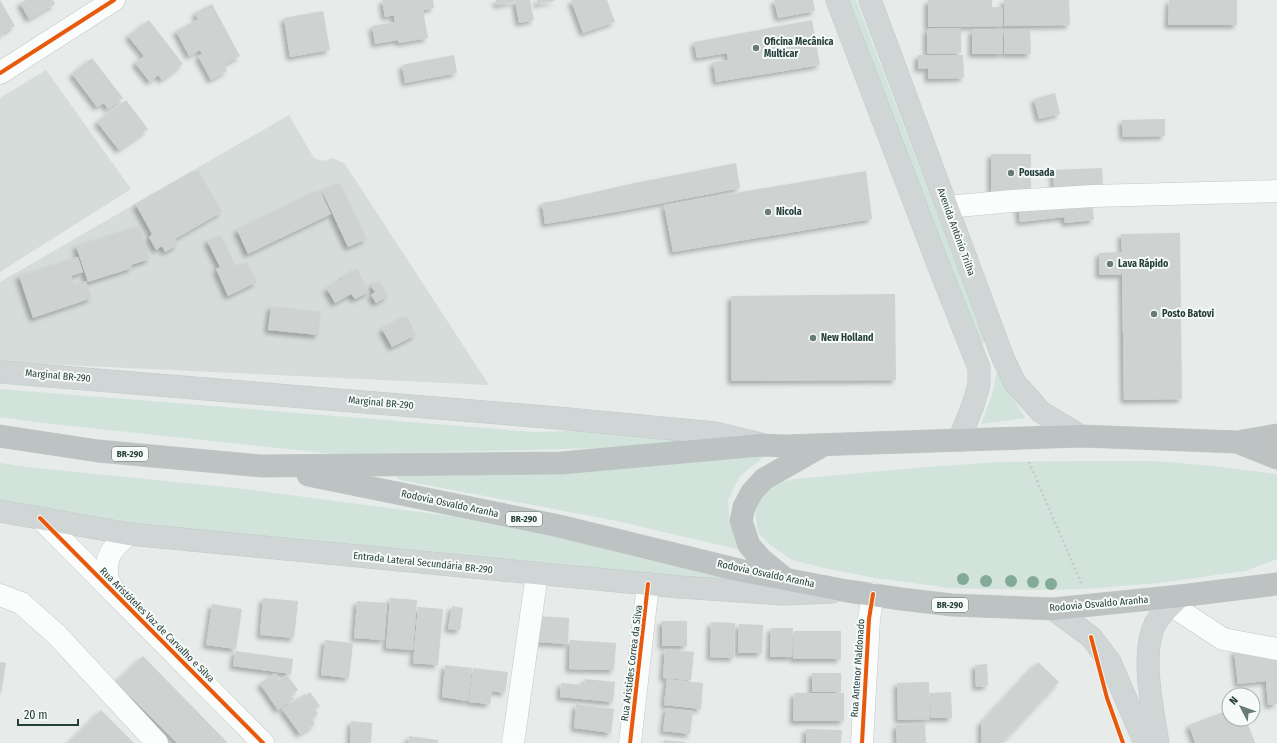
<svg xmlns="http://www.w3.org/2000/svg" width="1277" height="743" font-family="'Fira Sans Condensed',sans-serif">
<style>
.built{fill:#d5dcda}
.green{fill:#d1e3da}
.building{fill:#ced2d1;filter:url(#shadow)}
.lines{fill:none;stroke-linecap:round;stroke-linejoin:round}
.minor-casing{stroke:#c4c8c7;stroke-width:23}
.major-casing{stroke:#c2cac9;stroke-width:23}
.highway-casing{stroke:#c2cac9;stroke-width:23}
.path{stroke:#c2cbca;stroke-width:2.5;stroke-dasharray:2 3;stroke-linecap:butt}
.minor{stroke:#fbfcfc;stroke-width:22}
.major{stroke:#cfd6d5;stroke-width:22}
.highway{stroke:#bcc3c2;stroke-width:22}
.cycleway-casing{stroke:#f6faf8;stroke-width:6}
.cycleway{stroke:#e8590c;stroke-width:4}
.tree{fill:#83aa98}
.poi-dot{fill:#697b78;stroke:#f6faf8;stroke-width:1.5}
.labels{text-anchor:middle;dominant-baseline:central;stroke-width:4;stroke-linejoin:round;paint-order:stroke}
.shield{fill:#f6faf8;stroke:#647774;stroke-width:1}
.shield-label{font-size:9px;font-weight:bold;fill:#253f3b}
.poi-label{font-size:10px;font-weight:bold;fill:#253f3b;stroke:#f6faf8;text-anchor:start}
.street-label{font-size:10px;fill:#253f3b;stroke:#f6faf8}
</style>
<defs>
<filter id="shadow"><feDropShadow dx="-3.5" dy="3.5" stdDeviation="2" flood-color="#0004"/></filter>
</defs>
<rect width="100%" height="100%" fill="#e7ebea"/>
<path class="built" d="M46,70L131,189L0,272V98Z
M289,115L314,158L323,161L333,158L345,164L489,385L0,362V282Z"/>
<path class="green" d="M848,0H856L985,342L979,346Z
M997,371L1025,418L981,424L992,395Z
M0,389L534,432L622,430L700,439L631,447L530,450L334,454L44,423L0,417Z
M775,452L761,459L740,476L728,500L730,527L745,551L617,521L411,482L400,480L397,478L398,473Z
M1079,461H1155L1213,466L1277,474V559L1245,571L1159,583L1084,589L1036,590L950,588L875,578L829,569L792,560L770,545L758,533L755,509L772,485L794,479L927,467L998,462Z
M0,463L26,467L245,489L456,517L572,540L644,559L731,577L743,582L408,552L56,515L0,503Z"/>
<path class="building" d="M0,0L15,26L2,33L3,35L0,37Z
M26,0H53L55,4L29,19L20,3Z
M382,0H433L434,8L423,10L428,38L399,43L398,40L375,44L372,26L395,22L394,15L385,17Z
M496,0H514V2L497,5Z
M515,0H530L534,20L519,23Z
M537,0H554L555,1L537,4Z
M571,0H607L615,22L583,33Z
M774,0H813L815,11L778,18Z
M928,0H992V7H1003V26L928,27Z
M1004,0H1069L1070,25L1004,26Z
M1169,0H1237V25H1168Z
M212,4L240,56L224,65L227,71L211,80L198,56L202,54L200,50L189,56L176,31L198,19L195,13Z
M323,11L330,50L290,57L284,18Z
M149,20L183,64L162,80L158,75L150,82L135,63L144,56L128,36Z
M812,20L820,65L716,82L713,62L728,60L727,53L697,58L694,42Z
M961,28V53L927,54V29Z
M1002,29L1003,54H972V30Z
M1004,29H1030L1031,54H1004Z
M454,55L457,73L405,83L402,65Z
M918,55H963L964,78L928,79V68L918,69Z
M92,58L123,98L108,109L104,103L97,107L72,74Z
M1055,93L1060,114L1039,119L1034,99Z
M126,100L148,129L119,150L97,122Z
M1165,119V136L1123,137L1122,120Z
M991,154H1031V191H991Z
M736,163L740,188L621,211L545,224L542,203L560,200L635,183Z
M1102,168L1103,187L1054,188L1053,170Z
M198,170L222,212L175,239L178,245L165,252L162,246L156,250L149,237L152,234L136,205Z
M866,171L872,219L673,252L664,205Z
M340,183L367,239L348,247L322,191Z
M320,190L331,214L248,254L237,230Z
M1092,200L1094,220L1065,223L1064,217L1020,222L1018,205Z
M139,226L150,259L131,265L132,268L88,282L76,246Z
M1180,233L1182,399L1124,400L1122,267L1121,275H1099V253L1122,252L1121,234Z
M221,235L236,267L247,262L257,282L228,296L216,269L220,267L207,241Z
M78,257L83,272L71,276L74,285L86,281L92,298L33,318L19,276Z
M357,269L369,292L355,299L351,294L335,303L327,289L343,279L342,278Z
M379,281L388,296L376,303L371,295L375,292L371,286Z
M895,294L896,380L731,381V296Z
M271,306L321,312L318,335L268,330Z
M407,316L416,335L392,347L382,329Z
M263,598L298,601L294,638L260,635Z
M390,598L417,600L413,650L386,648Z
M357,601L387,603L384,640L354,638Z
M212,604L242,609L236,649L206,645Z
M452,606L463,608L460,630L448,629Z
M418,607L443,609L438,665L413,663Z
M537,616L569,618L568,644L535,642Z
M662,621H687V646H662Z
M711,622L735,623L734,658L710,657Z
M739,624L763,625L762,653H738Z
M771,628H793L792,657H770Z
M794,631H841V659H793Z
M325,640L353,643L349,678L321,675Z
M570,640L616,643L614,670L569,669Z
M1277,645V704L1268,705L1266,681L1238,684L1234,651Z
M665,649L694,652L691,680L663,678Z
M235,651L293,659L291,674L233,666Z
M143,656L228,743H177L116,682Z
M0,662L6,663L1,693H0Z
M1038,662L1059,682L1002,743H981V723Z
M987,664L988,686L976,687L975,665Z
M445,665L472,668L468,701L442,697Z
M473,668L508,672L505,693L492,691L490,704L469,702Z
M275,673L280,680L287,675L298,690L291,695L294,699L278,710L260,684Z
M812,673H841V692H812Z
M585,679L615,682L613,702L560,697L561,683L584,685Z
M667,679L703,683L701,709L664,705Z
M929,682L930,719L898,720L897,683Z
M310,692L320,706L315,710L318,714L312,719L315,724L300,734L282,709L305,694V696Z
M951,692L952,718H931L930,693Z
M794,693H844V721H793Z
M576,704L614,709L611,733L574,728Z
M666,708L693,711L690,734L663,731Z
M101,710L134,743H69Z
M1229,710V719H1246L1255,743H1195L1189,725Z
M351,721L372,723L371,743H350Z
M925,724L926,743H897L896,725Z
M806,729L842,730L841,743H806Z
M409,736L438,740V743H408Z
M664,740L685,742V743H664Z"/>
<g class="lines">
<g class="minor-casing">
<path id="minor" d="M0,73L114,0
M947,207L1012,201L1093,196L1277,191
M40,518L263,743
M114,592C112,587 107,580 107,574C105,555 115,545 129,534
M0,595L21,603L57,635L157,743
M1171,605L1223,639L1277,649
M513,743L537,574
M630,743L648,584
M862,743L869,619L873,594"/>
</g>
<g class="major-casing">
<path id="major" d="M837,0L941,272L979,368V385L973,405L959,440
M870,0L1003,358L1015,383L1041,412L1081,436
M0,372L558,418L715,433L760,444
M0,511L129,534L680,587L783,594L832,592
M1053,609L1091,637L1110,662L1145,743
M1158,743C1153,711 1140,653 1155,624C1161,613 1172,605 1180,596"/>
</g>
<g class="highway-casing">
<path id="highway" d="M0,436L98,451L262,466L561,463L761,445L784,446L1081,436L1237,442L1277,435
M1237,442L1277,458
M308,475L559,526L743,571L847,591L901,599L952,605L1053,609L1180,596L1277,584
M783,577L760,558L749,545L741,521L744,507L752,492L764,479L822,446"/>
</g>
<path class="path" d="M1029,462L1082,585"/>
<use href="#minor" class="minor"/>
<use href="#major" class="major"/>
<use href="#highway" class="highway"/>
<g class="cycleway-casing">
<path id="cycleway" d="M0,73L114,0
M40,518L263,743
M1091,637L1107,698L1123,743
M630,743L648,584
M862,743L869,619L873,594"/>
</g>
<use href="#cycleway" class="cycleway"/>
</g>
<g class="tree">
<circle cx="963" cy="579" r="6"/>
<circle cx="986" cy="581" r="6"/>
<circle cx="1011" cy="581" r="6"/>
<circle cx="1033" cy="582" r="6"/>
<circle cx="1051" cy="584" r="6"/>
</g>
<g class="poi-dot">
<circle cx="756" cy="48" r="4"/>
<circle cx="1011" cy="173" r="4"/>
<circle cx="768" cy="212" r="4"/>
<circle cx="1110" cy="264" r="4"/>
<circle cx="1154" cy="314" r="4"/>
<circle cx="813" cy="338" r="4"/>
</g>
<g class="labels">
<g class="shield">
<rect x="112" y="447" width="36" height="14" rx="3"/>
<rect x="506" y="512" width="36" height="14" rx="3"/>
<rect x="932" y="598" width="36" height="14" rx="3"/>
</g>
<g class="shield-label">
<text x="130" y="454">BR-290</text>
<text x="524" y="519">BR-290</text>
<text x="950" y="605">BR-290</text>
</g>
<g class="poi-label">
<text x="764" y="42">Oficina Mecânica<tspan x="764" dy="12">Multicar</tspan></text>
<text x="1019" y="173">Pousada</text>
<text x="776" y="212">Nicola</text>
<text x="1118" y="264">Lava Rápido</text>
<text x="1162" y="314">Posto Batovi</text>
<text x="821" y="338">New Holland</text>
</g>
<g class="street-label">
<text transform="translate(956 232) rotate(70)">Avenida Antônio Trilha</text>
<text transform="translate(58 376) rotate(5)">Marginal BR-290</text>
<text transform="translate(381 403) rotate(5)">Marginal BR-290</text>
<text transform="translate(450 504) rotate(12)">Rodovia Osvaldo Aranha</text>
<text transform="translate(423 563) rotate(6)">Entrada Lateral Secundária BR-290</text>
<text transform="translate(766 574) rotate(12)">Rodovia Osvaldo Aranha</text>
<text transform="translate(1099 604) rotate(-5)">Rodovia Osvaldo Aranha</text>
<text transform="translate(157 625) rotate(45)">Rua Aristóteles Vaz de Carvalho e Silva</text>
<text transform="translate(632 663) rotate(-83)">Rua Aristides Correa da Silva</text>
<text transform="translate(858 668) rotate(-86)">Rua Antenor Maldonado</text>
</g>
</g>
<g transform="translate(1241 707) rotate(311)"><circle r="19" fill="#f6faf8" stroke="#a2afac"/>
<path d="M0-3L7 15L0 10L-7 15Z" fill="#697b78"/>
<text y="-6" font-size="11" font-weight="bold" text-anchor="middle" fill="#253f3b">N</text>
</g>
<path d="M18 719v6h60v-6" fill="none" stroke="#253f3b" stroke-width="2"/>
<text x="24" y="719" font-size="12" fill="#253f3b" stroke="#f6faf8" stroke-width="3" paint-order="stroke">20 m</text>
</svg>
